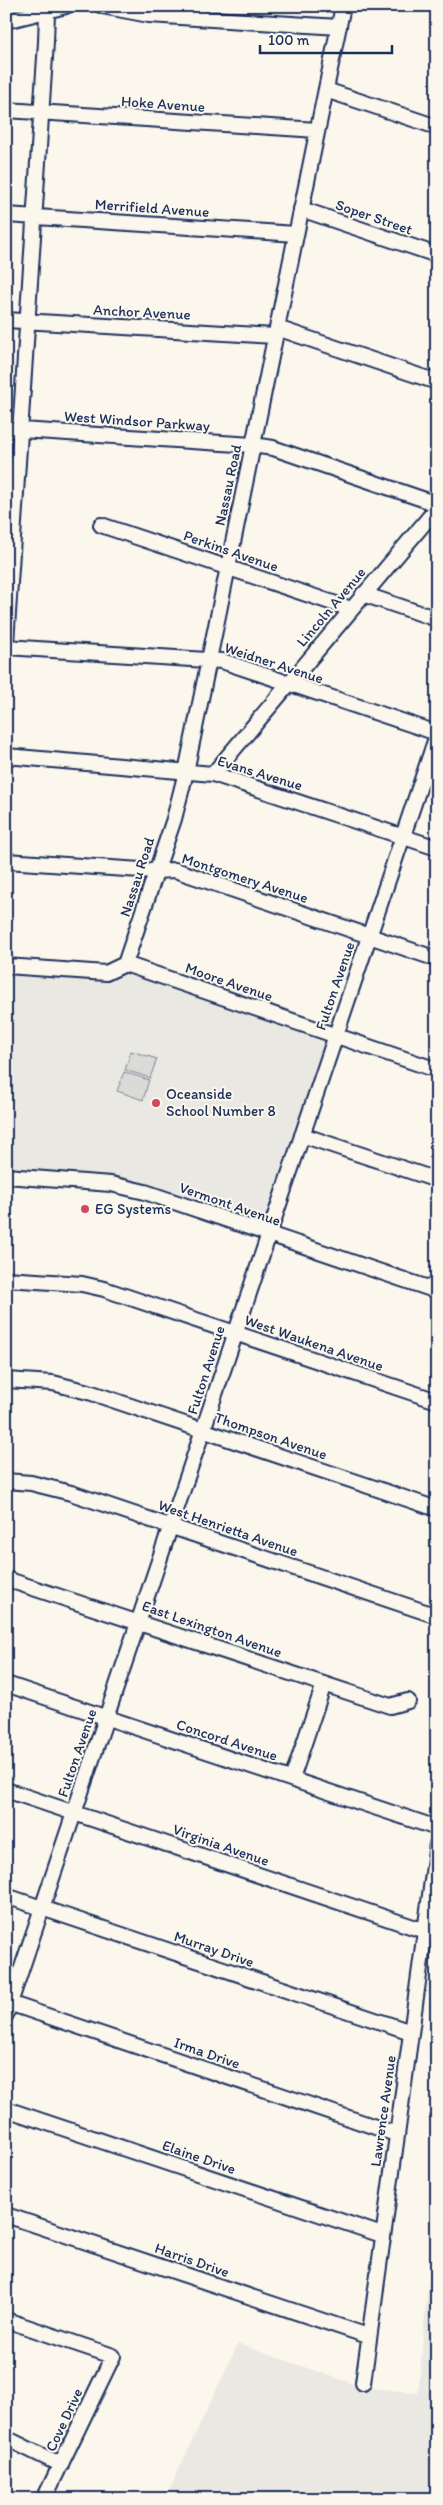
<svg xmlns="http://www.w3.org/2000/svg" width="443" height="2505" font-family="Itim,sans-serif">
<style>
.built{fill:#eae8e2}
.green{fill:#dadad7;stroke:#7a849a}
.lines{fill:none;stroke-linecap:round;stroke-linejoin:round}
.minor-casing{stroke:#1b2f5e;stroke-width:18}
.minor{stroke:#fbf7ec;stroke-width:14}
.poi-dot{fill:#d1495b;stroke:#fbf7ec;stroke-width:2}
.labels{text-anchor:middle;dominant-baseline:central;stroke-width:4;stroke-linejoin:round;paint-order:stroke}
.street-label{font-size:15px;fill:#1b2f5e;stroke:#fbf7ec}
.poi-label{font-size:15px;fill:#1b2f5e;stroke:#fbf7ec;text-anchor:start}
</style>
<rect width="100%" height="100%" fill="#fbf7ec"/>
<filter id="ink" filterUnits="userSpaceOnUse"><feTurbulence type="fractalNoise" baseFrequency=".02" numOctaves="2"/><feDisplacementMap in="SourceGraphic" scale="10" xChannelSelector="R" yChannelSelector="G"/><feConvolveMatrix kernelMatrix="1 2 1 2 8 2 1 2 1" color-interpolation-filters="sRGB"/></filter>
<g filter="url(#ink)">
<path class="built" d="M128,970L328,1039L262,1224L118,1177L6,1168V974L109,980Z
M428,2281L437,2285V2499H165L238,2344L362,2387L418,2393Z"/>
<path class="green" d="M131,1051L157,1059L150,1078L125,1070Z
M124,1072L149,1080L143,1100L117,1091Z"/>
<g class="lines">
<g class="minor-casing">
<path id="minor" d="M102,6L149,15L339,27
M6,21L66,6
M326,90L437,127
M6,110L317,130
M301,209L437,255
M6,215L296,234
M6,320L275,336
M277,328L437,382
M6,429L253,445L273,448L437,504
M101,525L351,609
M363,594L437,619
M6,643L46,42L47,12
M6,647L222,661L437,733
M6,756L213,774L437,848
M213,774L437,508
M6,861L156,871L175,870L437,959
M125,964L174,819L186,772L343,6
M6,966L106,973L125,964L437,1070
M302,1135L437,1180
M6,1176L111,1184L145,1192L437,1291
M6,1279L82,1284L104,1289L437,1401
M6,1380L53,1383L92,1393L437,1509
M6,1481L31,1483L71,1493L437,1616
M6,1579L390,1706L408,1701
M6,1684L437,1828
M292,1779L324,1684
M6,1790L425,1931
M6,1896L411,2032
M6,2002L396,2134
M6,2015L437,735
M6,2109L382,2235
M6,2215L368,2336
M6,2320L113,2356L44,2499
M363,2383L437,1844
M6,2438L61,2465"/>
</g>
<use href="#minor" class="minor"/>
</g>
</g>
<g class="poi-dot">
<circle cx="156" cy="1103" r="5"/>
<circle cx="85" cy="1209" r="5"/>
</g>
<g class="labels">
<g class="street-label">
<text transform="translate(163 104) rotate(4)">Hoke Avenue</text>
<text transform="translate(152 208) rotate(4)">Merrifield Avenue</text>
<text transform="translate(374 217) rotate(19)">Soper Street</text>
<text transform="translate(142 312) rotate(3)">Anchor Avenue</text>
<text transform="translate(137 421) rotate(4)">West Windsor Parkway</text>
<text transform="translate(228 485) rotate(-78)">Nassau Road</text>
<text transform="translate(231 551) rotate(19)">Perkins Avenue</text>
<text transform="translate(331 607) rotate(-50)">Lincoln Avenue</text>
<text transform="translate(274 663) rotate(18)">Weidner Avenue</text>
<text transform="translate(260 773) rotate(17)">Evans Avenue</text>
<text transform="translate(137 877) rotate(-72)">Nassau Road</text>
<text transform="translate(245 878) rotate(18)">Montgomery Avenue</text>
<text transform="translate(229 982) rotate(19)">Moore Avenue</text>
<text transform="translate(335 986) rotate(-71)">Fulton Avenue</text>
<text transform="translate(230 1204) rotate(19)">Vermont Avenue</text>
<text transform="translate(314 1343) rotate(19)">West Waukena Avenue</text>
<text transform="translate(206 1370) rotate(-72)">Fulton Avenue</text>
<text transform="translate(271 1436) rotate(19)">Thompson Avenue</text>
<text transform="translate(228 1528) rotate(19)">West Henrietta Avenue</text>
<text transform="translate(212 1629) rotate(19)">East Lexington Avenue</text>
<text transform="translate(227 1740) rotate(18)">Concord Avenue</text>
<text transform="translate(77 1753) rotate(-71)">Fulton Avenue</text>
<text transform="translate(221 1845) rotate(19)">Virginia Avenue</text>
<text transform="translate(214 1949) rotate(19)">Murray Drive</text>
<text transform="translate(207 2053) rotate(19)">Irma Drive</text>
<text transform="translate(383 2111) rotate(-82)">Lawrence Avenue</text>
<text transform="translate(199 2157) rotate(19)">Elaine Drive</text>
<text transform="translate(192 2260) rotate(19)">Harris Drive</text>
<text transform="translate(64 2420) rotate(-65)">Cove Drive</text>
</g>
<g class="poi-label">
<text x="166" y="1094">Oceanside<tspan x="166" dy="17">School Number 8</tspan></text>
<text x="95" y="1209">EG Systems</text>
</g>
</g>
<rect width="443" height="2505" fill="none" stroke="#fbf7ec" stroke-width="25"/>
<rect x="12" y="12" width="418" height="2480" fill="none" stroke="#1b2f5e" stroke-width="2" filter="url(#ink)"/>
<path d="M260 45v8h132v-8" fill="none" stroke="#1b2f5e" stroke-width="2.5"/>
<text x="268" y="45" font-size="15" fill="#1b2f5e" stroke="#fbf7ec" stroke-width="4" paint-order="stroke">100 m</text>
</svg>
